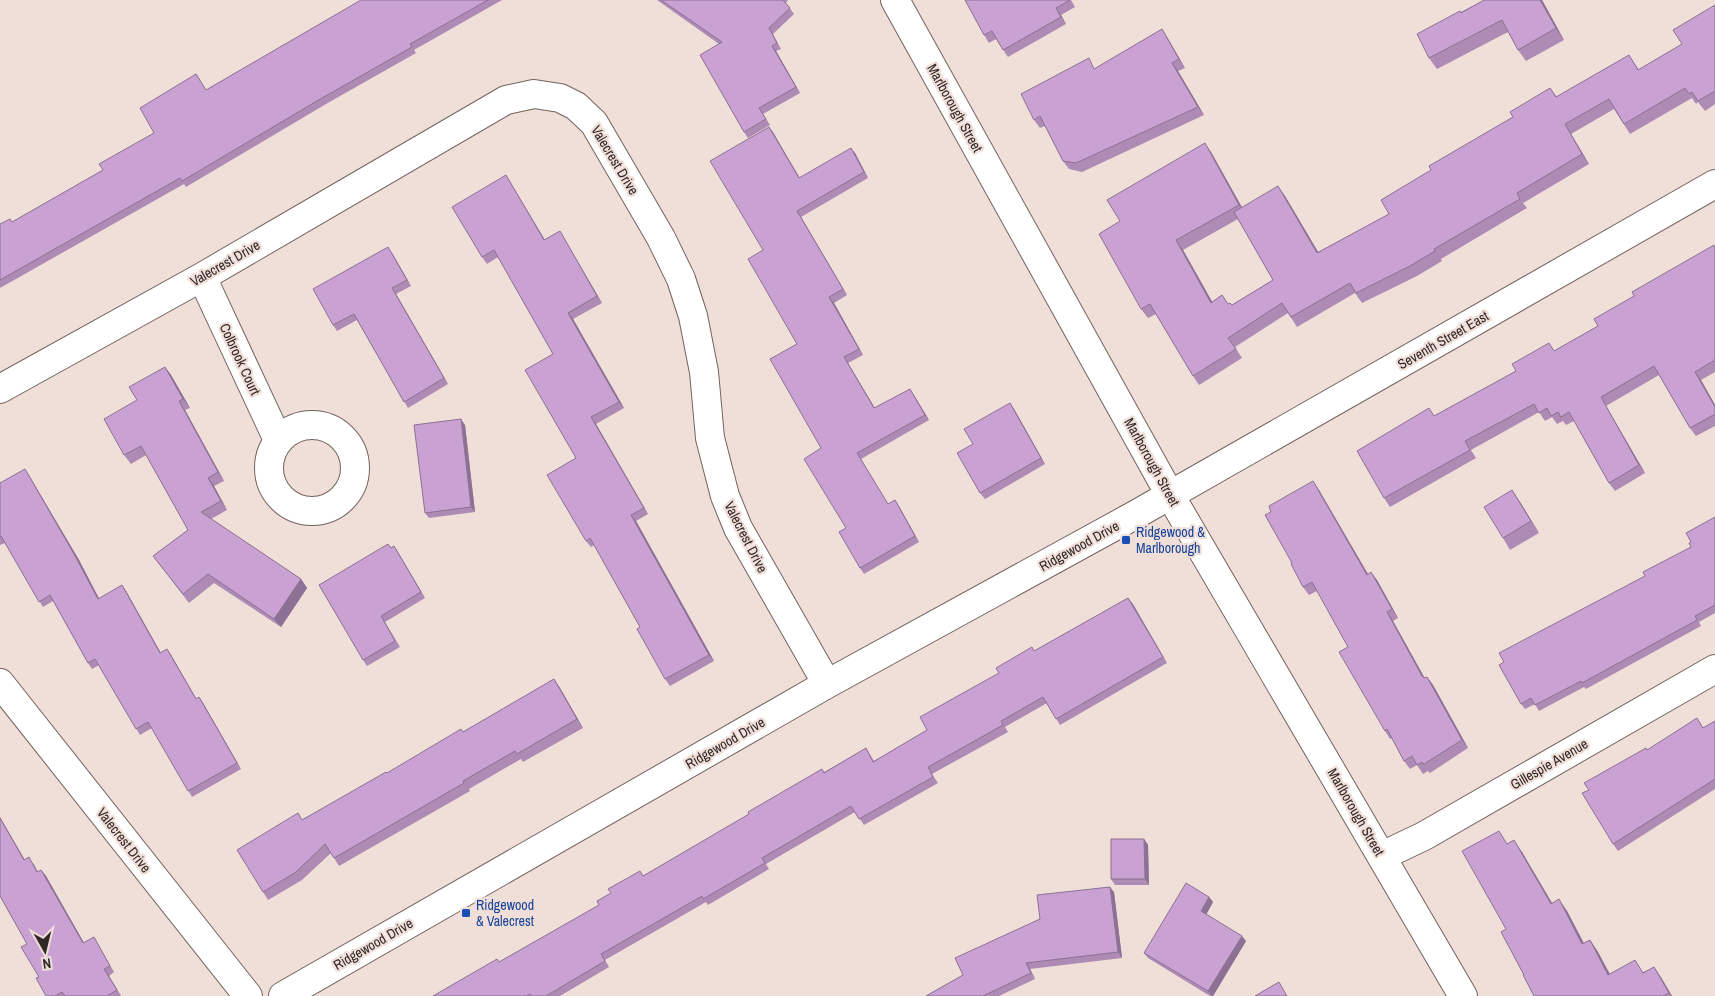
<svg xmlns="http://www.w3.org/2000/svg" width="1715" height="996" font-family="'Archivo Narrow',sans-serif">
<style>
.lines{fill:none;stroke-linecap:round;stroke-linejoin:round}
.minor-casing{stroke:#72635e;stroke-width:30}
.minor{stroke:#fff;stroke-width:28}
.wall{fill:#ad8bb5;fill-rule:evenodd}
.shaded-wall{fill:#8d7194}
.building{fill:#c9a2d3;stroke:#8d7194}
.transit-dot{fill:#1a4fb4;stroke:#f0dfd8;stroke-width:2}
.labels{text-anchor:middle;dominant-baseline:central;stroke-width:4.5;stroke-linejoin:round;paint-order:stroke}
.street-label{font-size:14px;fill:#2f2826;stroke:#f0dfd8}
.transit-label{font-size:14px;fill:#164399;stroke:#f0dfd8;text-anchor:start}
</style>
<rect width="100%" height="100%" fill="#f0dfd8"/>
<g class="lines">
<g class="minor-casing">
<path id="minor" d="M895,0L1170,495L1463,996
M202,277L278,440
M0,389L202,277L506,100L534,94L560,98L576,106L594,123L661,238L681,279L693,316L704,372L710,438L725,496L738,528L827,684
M269 468a43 43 0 1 1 86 0a43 43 0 1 1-86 0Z
M0,683L248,996
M1382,856L1424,836L1715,669
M283,996L827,684L1135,515L1715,184"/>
</g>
<use href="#minor" class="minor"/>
</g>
<path class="wall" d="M361,0H502L414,50L416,53L326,104L186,187L184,184L0,288V224L12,222L103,170L154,133L196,74L206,90Z
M657,0H788L786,3L794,14L773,34L781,49L776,51L800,93L763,114L770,125L748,138L744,132L719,44Z
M965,0H1071L1075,7L1061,15L1066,24L1008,57L996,39L989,43L984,35Z
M1484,0H1542L1564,40L1526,61L1518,50L1508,32L1437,69L1429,58L1461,12Z
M1715,5V104L1705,111L1698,102L1696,104L1692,98L1630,134L1614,109L1571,134L1589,164L1523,203L1527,208L1441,259L1442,261L1417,276L1362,303L1355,293L1297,327L1288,313L1235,347L1242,358L1199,385L1193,376L1156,314L1148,318L1141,309L1120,221L1211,152L1242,207L1285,196L1318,252L1389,214L1431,170L1513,117L1550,88L1557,97L1629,55L1639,70L1682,44ZM1238,219L1273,280L1232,305L1228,304L1222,295L1212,302L1183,250Z
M1167,37L1185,68L1178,71L1204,115L1082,172L1069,169L1063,161L1045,126L1040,128L1034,120Z
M769,127L800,178L855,153L868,178L801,217L847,295L834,303L863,355L848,363L875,408L910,389L929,420L861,459L888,504L895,500L919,542L864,574L860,568L846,528L821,448L797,344L763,250Z
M506,175L545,240L560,231L564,238L602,303L573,319L624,408L596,424L648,514L636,521L714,661L670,686L665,679L640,627L594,545L591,547L586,541L576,458L553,354L498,257L487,264L482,257Z
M1715,246V372L1701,380L1715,405V426L1696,436L1690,428L1659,375L1606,406L1645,473L1615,491L1609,483L1574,421L1566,425L1563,421L1557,424L1552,417L1545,421L1539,412L1471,450L1476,458L1390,507L1384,498L1434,416L1554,351L1598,326L1634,296Z
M392,253L411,286L396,294L448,384L408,408L357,320L337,331L333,325Z
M165,367L171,375L190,408L185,410L224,481L214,486L227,510L211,519L301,579L307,588L281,627L214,583L189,603L153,556L188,530L146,455L131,464L124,455L137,400Z
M1014,409L1045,464L985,499L980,493L973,444Z
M465,425L475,512L429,518L425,513Z
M29,475L79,560L99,598L126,591L161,653L167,649L171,655L196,699L199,697L203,703L241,769L192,797L152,728L140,735L99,665L92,669L88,663L53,601L43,607L5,543L0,545V483Z
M1319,490L1368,574L1377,580L1398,618L1393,621L1424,677L1425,678L1427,677L1433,685L1468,748L1430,773L1428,771L1423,774L1417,765L1410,769L1404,761L1392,738L1390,739L1385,731L1348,647L1317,591L1309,595L1303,587L1292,563L1271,512Z
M1520,502L1539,533L1510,550L1503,538Z
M1715,517V613L1699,622L1701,626L1586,689L1584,687L1539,711L1535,704L1525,709L1521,704L1645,576L1691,547V542Z
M394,546L425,598L385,622L400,647L367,666L363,660L391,548Z
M1128,598L1167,663L1060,725L1047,703L1005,727L1008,732L932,774L938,783L864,825L855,812L766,864L769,869L708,905L706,902L605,960L609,967L560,996H433L500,962L599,905L643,876L866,748L874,761L927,730L999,673L1035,651Z
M554,679L560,688L583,728L523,762L521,759L469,789L470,791L339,866L331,853L302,880L268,900L263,892L303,819L387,773L463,732Z
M1715,721V789L1618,851L1613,844L1589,790L1647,750L1704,727Z
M0,817L24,860L34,864L38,872L41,870L46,876L84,943L94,937L114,972L109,976L121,996H46L27,944L0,896Z
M1144,839L1148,845L1149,885H1115L1111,879Z
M1508,844L1522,852L1552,903L1567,911L1584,943L1590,940L1598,952L1610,974L1644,972L1654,967L1662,979L1672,996H1534L1524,975L1506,929Z
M1114,892L1122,958L1030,969L1035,979L999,996H926L963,975L1040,919Z
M1209,897L1213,902L1206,914L1246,941L1213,996H1210L1148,958L1144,953Z"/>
<path class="shaded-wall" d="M1540,0H1542L1564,40L1556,28Z
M1056,8L1061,15L1066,24L1061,17Z
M1162,29L1167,37L1185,68L1179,59Z
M772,46L776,51L800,93L796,87Z
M1172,63L1178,71L1204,115L1198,107Z
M1565,124L1589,164L1582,154Z
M769,127L773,132L803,184L799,178Z
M1205,143L1211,152L1246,215L1239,205Z
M851,148L855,153L868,178L864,172Z
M506,175L510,182L549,247L544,240Z
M1278,186L1285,196L1324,262L1317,253Z
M797,211L801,217L847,295L843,289Z
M560,231L564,238L602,303L597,296Z
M1176,240L1183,250L1218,312L1211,303Z
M388,247L392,253L411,286L407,280Z
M392,288L396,294L448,384L444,378Z
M829,297L834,303L863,355L859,349Z
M568,313L573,319L624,408L619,402Z
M844,357L848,363L878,414L874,408Z
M165,367L171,375L190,408L183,399Z
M1695,372L1701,380L1715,405V407Z
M910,389L914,395L929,420L925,415Z
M1601,397L1606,406L1645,473L1639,465Z
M179,401L185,410L224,481L218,472Z
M1010,403L1014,409L1045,464L1041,458Z
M591,417L596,424L648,514L644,508Z
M461,419L465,425L475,512L471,507Z
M25,469L79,560L102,605L98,599Z
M208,478L214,486L227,510L221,501Z
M1313,481L1319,490L1373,583L1367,575Z
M1512,490L1520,502L1539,533L1531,521Z
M895,500L899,506L919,542L915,536Z
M631,515L636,521L714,661L709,655Z
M394,546L398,552L425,598L421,592Z
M1371,572L1377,580L1398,618L1392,609Z
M301,579L307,588L281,627L274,619Z
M122,585L126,591L164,659L160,653Z
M1128,598L1133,604L1167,663L1163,657Z
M1387,612L1393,621L1428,684L1422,676Z
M167,649L171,655L200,705L196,699Z
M1427,677L1433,685L1468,748L1462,740Z
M554,679L560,688L583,728L577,719Z
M199,697L203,703L241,769L237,763Z
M0,817L29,867L24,860L0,818Z
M1144,839L1148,845L1149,885L1145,879Z
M1514,840L1522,852L1559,915L1551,904Z
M41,870L46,876L88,950L83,943Z
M1110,887L1114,892L1122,958L1118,952Z
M1209,897L1213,902L1205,917L1201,911Z
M1559,899L1567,911L1590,956L1582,944Z
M1242,936L1246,941L1213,996H1212L1208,991Z
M1590,940L1598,952L1616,987L1608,975Z
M1026,963L1030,969L1035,979L1031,973Z
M1654,967L1662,979L1672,996H1671L1669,993Z
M104,969L109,976L121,996L117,990Z"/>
<path class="building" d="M361,0H488L410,44L412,47L322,98L182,181L180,178L0,280V224L10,219L12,222L103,170L99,164L154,133L140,108L196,74L206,90Z
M661,0H783L790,8L769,28L777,43L772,46L796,87L759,108L766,119L744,132L700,55L722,42Z
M965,0H1070L1056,8L1061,17L1003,50L992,31L984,35Z
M1484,0H1540L1556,28L1518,50L1502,20L1429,58L1417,34L1460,11L1461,13Z
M1715,5V91L1698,101L1692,92L1689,94L1685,88L1624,124L1609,99L1565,124L1582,154L1517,193L1520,199L1434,249L1435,251L1410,266L1356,293L1350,283L1291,317L1282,303L1228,338L1236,349L1193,376L1150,304L1141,309L1099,234L1120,221L1107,200L1205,143L1239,205L1176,240L1211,303L1222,295L1228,304L1230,303L1232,305L1273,280L1234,212L1278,186L1317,253L1389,214L1381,200L1431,170L1429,166L1513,117L1510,112L1550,88L1556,97L1629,55L1638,70L1682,44L1673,30Z
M1162,29L1179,59L1172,63L1198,107L1076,163L1063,161L1040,116L1034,120L1021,94L1089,58L1094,69Z
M769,127L799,178L851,148L864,172L797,211L843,289L829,297L859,349L844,357L874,408L910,389L925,415L857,453L888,504L895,500L915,536L860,568L839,532L846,528L804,459L821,448L770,359L797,344L748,259L763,250L710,161Z
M506,175L544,240L560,231L597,296L568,313L619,402L591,417L644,508L631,515L709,655L665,679L637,629L640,627L590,538L586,541L547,475L576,458L525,370L553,354L494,250L482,257L452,207Z
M1714,245V247L1715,246V360L1695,372L1715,407V414L1690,428L1654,366L1601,397L1639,465L1609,483L1569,412L1561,417L1558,412L1551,416L1547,408L1539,413L1534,404L1465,441L1470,450L1384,498L1357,451L1429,408L1434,416L1516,371L1512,364L1549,343L1554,351L1598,326L1594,319L1634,296L1632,292Z
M388,247L407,280L392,288L444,378L404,402L354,314L333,325L313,289Z
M165,367L183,399L179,401L218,472L208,478L221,501L201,512L301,579L274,619L208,574L183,594L153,556L188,530L141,446L124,455L104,419L137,400L129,387Z
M1010,403L1041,458L980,493L957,453L973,444L964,429Z
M461,419L471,507L425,513L414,425Z
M25,469L74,554L98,599L122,585L160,653L167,649L196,699L199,697L237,763L188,791L148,722L136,729L95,659L88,663L50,595L39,602L1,536L0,537V483Z
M1313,481L1367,575L1371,572L1392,609L1387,612L1422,676L1425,678L1427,677L1462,740L1424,764L1422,762L1417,765L1412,756L1404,761L1387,729L1385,731L1339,652L1348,647L1312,582L1303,587L1291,564L1292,563L1265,515L1271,512L1269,506Z
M1512,490L1531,521L1503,538L1484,507Z
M1715,517V605L1695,616L1697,620L1582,683L1581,681L1535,705L1531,698L1521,704L1499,665L1504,662L1499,653L1645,576L1643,572L1691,547L1689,543L1691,542L1686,533Z
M388,544L391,548L394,546L421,592L381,616L395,641L363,660L319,585Z
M1128,598L1163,657L1056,719L1043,697L1001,721L1003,725L928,767L933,777L859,819L851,806L762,858L765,863L703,899L702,896L601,954L605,961L546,996H531L530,994L527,996H433L497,959L499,962L599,905L597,901L611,893L608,889L640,871L643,876L749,814L748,812L822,769L824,773L866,748L873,762L927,730L920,717L999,673L996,668L1032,647L1034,651Z
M554,679L577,719L517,754L515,751L463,781L464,783L334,858L325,844L296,872L263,892L237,850L298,813L302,820L386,772L387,773L461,729L463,732Z
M1697,718L1703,728L1715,721V779L1613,844L1582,793L1589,790L1584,783L1646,748L1647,750Z
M0,818L24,860L29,857L37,872L41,870L83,943L94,937L110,966L104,969L117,990L107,996H65L62,992L55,996H46L36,978L39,977L21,947L27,944L0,896Z
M1499,831L1507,844L1514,840L1551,904L1559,899L1582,944L1590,940L1608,975L1635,960L1643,973L1654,967L1669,993L1663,996H1534L1523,975H1524L1501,932L1506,929L1462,851Z
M1111,839H1144L1145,879H1111Z
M1186,883L1209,897L1201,911L1242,936L1208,991L1144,953Z
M1110,887L1118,952L1026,963L1031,973L983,996H926L963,975L955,958L1040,919L1037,895Z
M1279,982L1287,996H1255Z"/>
<g class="transit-dot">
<rect x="1121" y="535" width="10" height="10" rx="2.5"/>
<rect x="461" y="908" width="10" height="10" rx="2.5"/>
</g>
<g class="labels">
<g class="street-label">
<text transform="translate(955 108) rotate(61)">Marlborough Street</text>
<text transform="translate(615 160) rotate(59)">Valecrest Drive</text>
<text transform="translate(225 263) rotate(-30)">Valecrest Drive</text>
<text transform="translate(1443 340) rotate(-30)">Seventh Street East</text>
<text transform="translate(240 359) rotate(65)">Colbrook Court</text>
<text transform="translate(1152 462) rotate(61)">Marlborough Street</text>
<text transform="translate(746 537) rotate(63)">Valecrest Drive</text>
<text transform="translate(1079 546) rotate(-29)">Ridgewood Drive</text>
<text transform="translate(725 743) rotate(-30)">Ridgewood Drive</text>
<text transform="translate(1549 764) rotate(-30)">Gillespie Avenue</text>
<text transform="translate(1356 812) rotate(60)">Marlborough Street</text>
<text transform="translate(124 840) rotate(52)">Valecrest Drive</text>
<text transform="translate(373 944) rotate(-30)">Ridgewood Drive</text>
</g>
<g class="transit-label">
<text x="1136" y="532">Ridgewood &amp;<tspan x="1136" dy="16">Marlborough</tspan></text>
<text x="476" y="905">Ridgewood<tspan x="476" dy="16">&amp; Valecrest</tspan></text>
</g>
</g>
<g transform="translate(45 951) rotate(172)" stroke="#f0dfd8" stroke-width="4" paint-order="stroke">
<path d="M0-4L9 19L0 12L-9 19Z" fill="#2f2826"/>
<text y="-8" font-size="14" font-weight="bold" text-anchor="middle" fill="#2f2826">N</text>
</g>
</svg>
